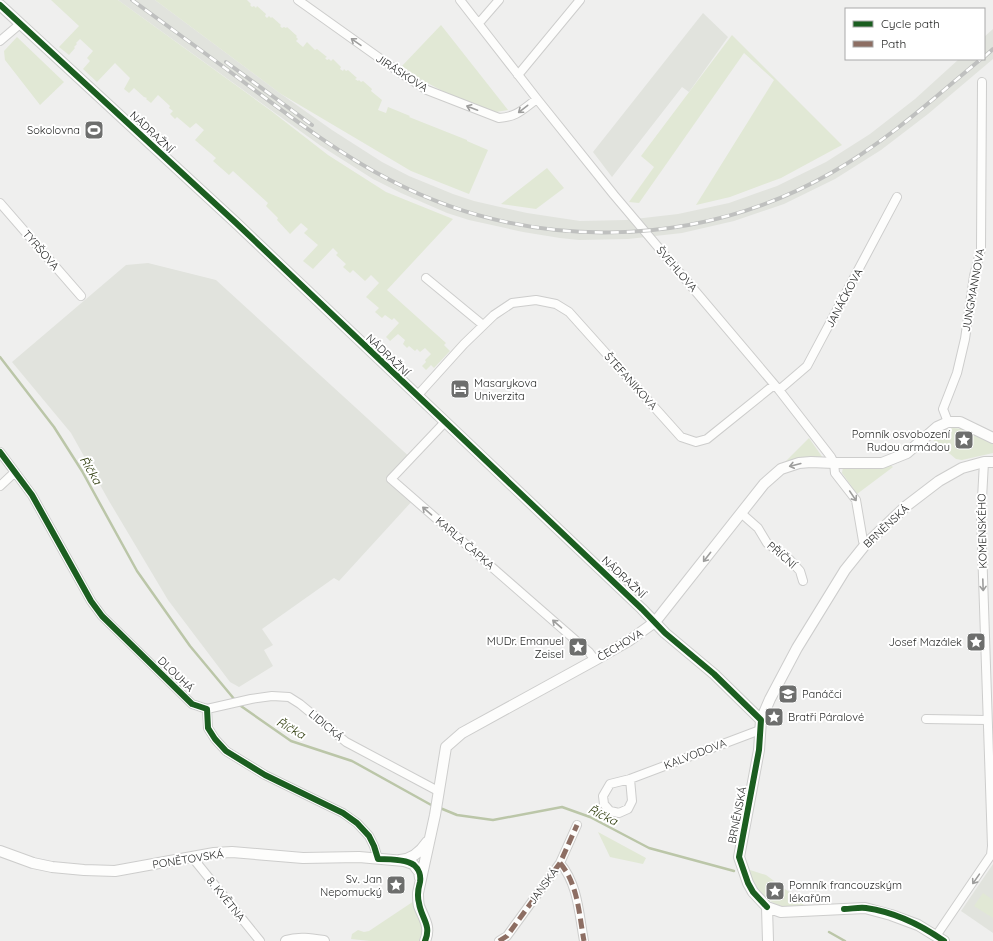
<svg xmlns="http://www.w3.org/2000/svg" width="993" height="941" font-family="Quicksand,sans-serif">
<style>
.built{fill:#e1e3dd}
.green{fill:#e1e8d5}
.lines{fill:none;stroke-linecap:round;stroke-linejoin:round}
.stream{stroke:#bbc6a8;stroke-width:2.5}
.minor-casing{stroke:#cdcdcc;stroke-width:10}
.tertiary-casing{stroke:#cdcdcc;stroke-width:12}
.minor{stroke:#fdfdfc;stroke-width:8}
.tertiary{stroke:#fdfdfc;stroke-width:10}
.rail-casing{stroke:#bfc0bf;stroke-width:4}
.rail{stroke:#fff;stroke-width:2.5;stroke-dasharray:8;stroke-linecap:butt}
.quiet{stroke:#8d6e63;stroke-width:5;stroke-dasharray:10 5;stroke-linecap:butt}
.cycleway-casing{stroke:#fff;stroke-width:8}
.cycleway{stroke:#1b5e20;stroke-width:6}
.oneway{stroke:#9d9d9c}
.labels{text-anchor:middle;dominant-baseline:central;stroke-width:4;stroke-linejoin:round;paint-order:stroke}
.street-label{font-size:11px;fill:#272827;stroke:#fff}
.poi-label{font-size:11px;fill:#272827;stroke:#fff;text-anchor:end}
.water-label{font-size:12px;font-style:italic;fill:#293706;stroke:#fff}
</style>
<rect width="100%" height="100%" fill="#efefee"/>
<path class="built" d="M118,0H155L281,94L332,130L382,162L409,176L453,194L474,201L527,213L580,221L626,220L678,214L729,203L777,186L826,162L870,134L915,99L959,59H984V37L993,29V59L928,114L881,150L835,179L784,204L734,221L682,233L628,239L579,240L560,238L523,232L469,220L447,213L401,193L373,179L321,146Z
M703,13L728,37L689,92L682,87L612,177L593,152Z
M148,263L216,280L413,460L393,481L414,499L339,581L334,578L262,629L273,645L264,650L273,666L239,687L230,682L168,600L109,501L71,433L12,362L126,265Z
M993,864V933L961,911Z"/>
<path class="green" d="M51,0H118L270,110L328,155L386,192L453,219L387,290L446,343L444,345L450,351L434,368L431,365L426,370L422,366L426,362L425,360L431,354L425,348L420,352L417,349L415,351L409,346L407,348L403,344L405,340L398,334L390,341L386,337L399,323L394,318L392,320L385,315L382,318L375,312L379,308L366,297L379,283L371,275L365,281L353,270L350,273L343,267L346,264L336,255L338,253L333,248L313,269L303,261L318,245L304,233L308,229L301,223L290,234L277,220L278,218L266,206L268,203L233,171L229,175L213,161L216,158L195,140L204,130L196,123L190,128L177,117L175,119L170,114L173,111L169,108L170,106L158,95L151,103L146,99L147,98L144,97L134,88L129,93L124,89L130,78L115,63L97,82L83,69L90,61L87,58L93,51L80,39L76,43L77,44L74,47L75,48L69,55L59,47L79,26Z
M155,0H247L251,4L250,5L252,7L254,6L256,8L257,6L266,14L265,16L267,18L269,16L271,18L272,17L281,25L280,26L282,28L284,27L286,28L287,27L297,36L296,37L298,39L296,41L303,47L307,42L315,50L317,49L327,57L325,58L327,60L329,59L331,61L333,59L341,67L340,69L343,71L344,69L346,71L348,70L357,78L355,79L358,81L359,80L361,82L363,81L372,89L371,91L382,100L378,110L386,113L388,107L410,116L409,117L467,140V141L488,150L469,194L411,171L281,94Z
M441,25L508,110L496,112L450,95L420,79L402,66Z
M732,35L842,145L781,178L730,197L696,205L774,80L744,53L639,203L629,202L654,167L641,156Z
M17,37L64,82L40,105L5,60L4,51Z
M547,168L564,188L536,209L501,204Z
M953,428L964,429L993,444V453L962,460L956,459L932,439L940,432Z
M809,438L823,458H806L786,461Z
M889,464L893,467L857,494L842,473L843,467Z
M598,832L646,858L643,864L610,857Z
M750,870L766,875L804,903L803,906C796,907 788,908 781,906C768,903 748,883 750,870Z
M983,893L993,900V918L974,906Z
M414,901L423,928L419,941H370L351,939L352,934L358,930L364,932L369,931Z"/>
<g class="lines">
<path class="stream" d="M0,357L54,427L82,471L137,571L190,646L235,700
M238,704L291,741L352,761L433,806
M440,808L457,815L493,820L562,807L590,817L649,848L734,871
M829,932L845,941"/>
<g class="minor-casing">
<path id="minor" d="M298,0L399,72L427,90L499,118C517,117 523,109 537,99
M460,0L537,99L614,195L779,390L831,457L834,463L835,473L856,500L863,541L865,545
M479,23L499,0
M0,41L20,24
M518,75L580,0
M0,203L81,296
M426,278L483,325
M779,390L807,366L897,197
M417,396L464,344L494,315L512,303L536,300L556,304L569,312L681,437L696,442L707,439L774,385
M445,422L391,479L589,652L595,660
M948,422L943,409L957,373L965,339L974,276L981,249L982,82
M0,452L32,495L91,601L102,616L192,704L207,709
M0,486L15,472
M741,513L758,528L767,543L790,560L800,571L803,581
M207,709L251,699L272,696L289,697L300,704L346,742L438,791
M207,709L208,728L215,739L226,751L265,775L343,813L357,823L369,836L374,846L378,859
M926,719L987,720
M630,779L632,801L628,809L619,813L610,811L604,804L603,796L610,784L630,779L760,730
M192,857L260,941
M560,863C578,884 579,914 584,941
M936,936L991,855L992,846L981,517L984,462
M499,941L507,936L560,863L577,825"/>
</g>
<g class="tertiary-casing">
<path id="tertiary" d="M0,5L235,222L642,609L665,633L714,674L761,720
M0,851L33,863L52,867L84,870L115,871L214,853L232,852L303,858L359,857L404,861L413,864L419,872L420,878
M400,860C412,859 421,851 427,842
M767,907L781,912L865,908L891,915L918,925L944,941
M286,941C298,937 311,939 324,941
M425,941C431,927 424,919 419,906C418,902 418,897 418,893L435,815L446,747L462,733L595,660L630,640L655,622L764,484L781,469L799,463L811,462L834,463H882L907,453L937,427L948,422H960L993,438
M768,941L767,907L753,892L748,883L739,857L759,750L761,720L770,699L797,648L845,570L865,545L905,507L939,481L962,468L984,462H993"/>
</g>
<use href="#minor" class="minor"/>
<use href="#tertiary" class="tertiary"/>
<g class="rail-casing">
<path id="rail" d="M132,0C170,28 208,55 245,83C292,118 338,153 390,180C528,252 696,250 831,173C886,142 933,99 981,59
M984,57L993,49
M226,62L312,125"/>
</g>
<use href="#rail" class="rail"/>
<path class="quiet" d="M560,863C578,884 579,914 584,941
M499,941L507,936L560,863L577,825"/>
<g class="cycleway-casing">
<path id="cycleway" d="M0,5L235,222L642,609L665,633L714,674L761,720L759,750L739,857L748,883L753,892L767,907
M0,452L32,495L91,601L102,616L192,704L207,709L208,728L215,739L226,751L265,775L343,813L357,823L369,836L374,846L378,859C388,859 406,859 414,865C419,869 421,876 420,882C418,889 417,896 419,903C421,918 432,925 425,941
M844,909C851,909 859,907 866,908C894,912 921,925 944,941"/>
</g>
<use href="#cycleway" class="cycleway"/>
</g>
<defs><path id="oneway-shaft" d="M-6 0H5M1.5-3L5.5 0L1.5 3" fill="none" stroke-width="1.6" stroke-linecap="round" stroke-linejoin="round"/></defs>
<g class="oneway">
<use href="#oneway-shaft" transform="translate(356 42) rotate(-145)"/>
<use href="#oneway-shaft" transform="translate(472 108) rotate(-159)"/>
<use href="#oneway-shaft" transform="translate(523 109) rotate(142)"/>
<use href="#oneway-shaft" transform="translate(795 465) rotate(166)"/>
<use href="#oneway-shaft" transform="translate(853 496) rotate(56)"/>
<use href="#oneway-shaft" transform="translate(427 511) rotate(-139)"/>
<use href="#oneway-shaft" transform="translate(707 557) rotate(128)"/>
<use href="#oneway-shaft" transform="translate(983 585) rotate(88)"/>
<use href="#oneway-shaft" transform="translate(557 624) rotate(-139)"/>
<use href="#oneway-shaft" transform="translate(976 879) rotate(125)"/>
</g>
<defs>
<g id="stadium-square" transform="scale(1)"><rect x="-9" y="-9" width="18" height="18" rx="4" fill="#6d6e6d" stroke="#fff"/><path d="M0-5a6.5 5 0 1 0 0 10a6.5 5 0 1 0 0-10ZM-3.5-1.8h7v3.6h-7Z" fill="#fff"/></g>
<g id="hotel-square" transform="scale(1)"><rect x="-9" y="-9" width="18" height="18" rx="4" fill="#6d6e6d" stroke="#fff"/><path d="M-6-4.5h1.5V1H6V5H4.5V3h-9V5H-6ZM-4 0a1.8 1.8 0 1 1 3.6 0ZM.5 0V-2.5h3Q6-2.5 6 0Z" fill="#fff"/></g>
<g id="sight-square" transform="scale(1)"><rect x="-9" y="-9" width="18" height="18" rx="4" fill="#6d6e6d" stroke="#fff"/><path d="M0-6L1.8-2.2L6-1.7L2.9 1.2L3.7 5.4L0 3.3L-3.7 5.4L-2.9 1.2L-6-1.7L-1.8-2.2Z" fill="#fff"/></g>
<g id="school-square" transform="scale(1)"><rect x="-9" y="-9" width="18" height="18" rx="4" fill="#6d6e6d" stroke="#fff"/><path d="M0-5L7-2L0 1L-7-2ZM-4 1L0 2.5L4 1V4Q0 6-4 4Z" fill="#fff"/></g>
</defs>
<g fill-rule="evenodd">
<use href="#stadium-square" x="94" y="130"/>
<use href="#hotel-square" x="460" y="389"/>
<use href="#sight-square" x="964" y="440"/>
<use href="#sight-square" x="976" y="642"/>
<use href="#sight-square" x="578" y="647"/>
<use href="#school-square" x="788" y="694"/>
<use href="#sight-square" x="774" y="717"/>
<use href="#sight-square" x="396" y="885"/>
<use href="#sight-square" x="775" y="891"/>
</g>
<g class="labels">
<g class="street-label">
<text transform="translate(402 73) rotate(33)">JIRÁSKOVA</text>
<text transform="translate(152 132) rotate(43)">NÁDRAŽNÍ</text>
<text transform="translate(41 250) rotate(49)">TYRŠOVA</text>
<text transform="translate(677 269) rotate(49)">ŠVEHLOVA</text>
<text transform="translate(973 290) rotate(-80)">JUNGMANNOVA</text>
<text transform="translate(844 298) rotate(-62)">JANÁČKOVA</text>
<text transform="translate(388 355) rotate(44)">NÁDRAŽNÍ</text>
<text transform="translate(631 381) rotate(48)">ŠTEFANIKOVA</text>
<text transform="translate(886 526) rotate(-43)">BRNĚNSKÁ</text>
<text transform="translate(982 531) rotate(-91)">KOMENSKÉHO</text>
<text transform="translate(465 543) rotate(41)">KARLA ČAPKA</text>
<text transform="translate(782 555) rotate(41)">PŘÍČNÍ</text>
<text transform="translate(624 577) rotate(43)">NÁDRAŽNÍ</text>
<text transform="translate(620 645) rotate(-31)">ČECHOVA</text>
<text transform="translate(176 674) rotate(44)">DLOUHÁ</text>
<text transform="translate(326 725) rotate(40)">LIDICKÁ</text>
<text transform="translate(695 754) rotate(-21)">KALVODOVA</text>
<text transform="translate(737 815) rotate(-79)">BRNĚNSKÁ</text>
<text transform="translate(188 859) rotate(-9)">PONĚTOVSKÁ</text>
<text transform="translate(543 886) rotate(-54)">JANSKÁ</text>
<text transform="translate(226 899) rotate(51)">8. KVĚTNA</text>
</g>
<g class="poi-label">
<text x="80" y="130">Sokolovna</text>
<text x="474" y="383" text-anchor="start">Masarykova<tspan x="474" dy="13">Univerzita</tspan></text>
<text x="950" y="434">Pomník osvobození<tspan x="950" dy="13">Rudou armádou</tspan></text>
<text x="564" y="641">MUDr. Emanuel<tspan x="564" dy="13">Zeisel</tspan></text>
<text x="962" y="642">Josef Mazálek</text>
<text x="802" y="694" text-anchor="start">Panáčci</text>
<text x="788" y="717" text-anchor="start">Bratři Páralové</text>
<text x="382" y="879">Sv. Jan<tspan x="382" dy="13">Nepomucký</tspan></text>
<text x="789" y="885" text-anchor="start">Pomník francouzským<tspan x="789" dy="13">lékařům</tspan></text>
</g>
<g class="water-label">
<text transform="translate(91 470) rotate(59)">Říčka</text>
<text transform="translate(291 728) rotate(29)">Říčka</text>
<text transform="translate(603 815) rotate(26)">Říčka</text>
</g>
</g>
<rect x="845" y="8" width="140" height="52" fill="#ffffff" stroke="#a9a9a9"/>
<rect x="853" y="21" width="20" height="6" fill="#1b5e20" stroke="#a9a9a9"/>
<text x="881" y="28" font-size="12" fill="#272827">Cycle path</text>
<rect x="853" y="41" width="20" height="6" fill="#8d6e63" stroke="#a9a9a9"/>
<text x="881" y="48" font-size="12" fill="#272827">Path</text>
</svg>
